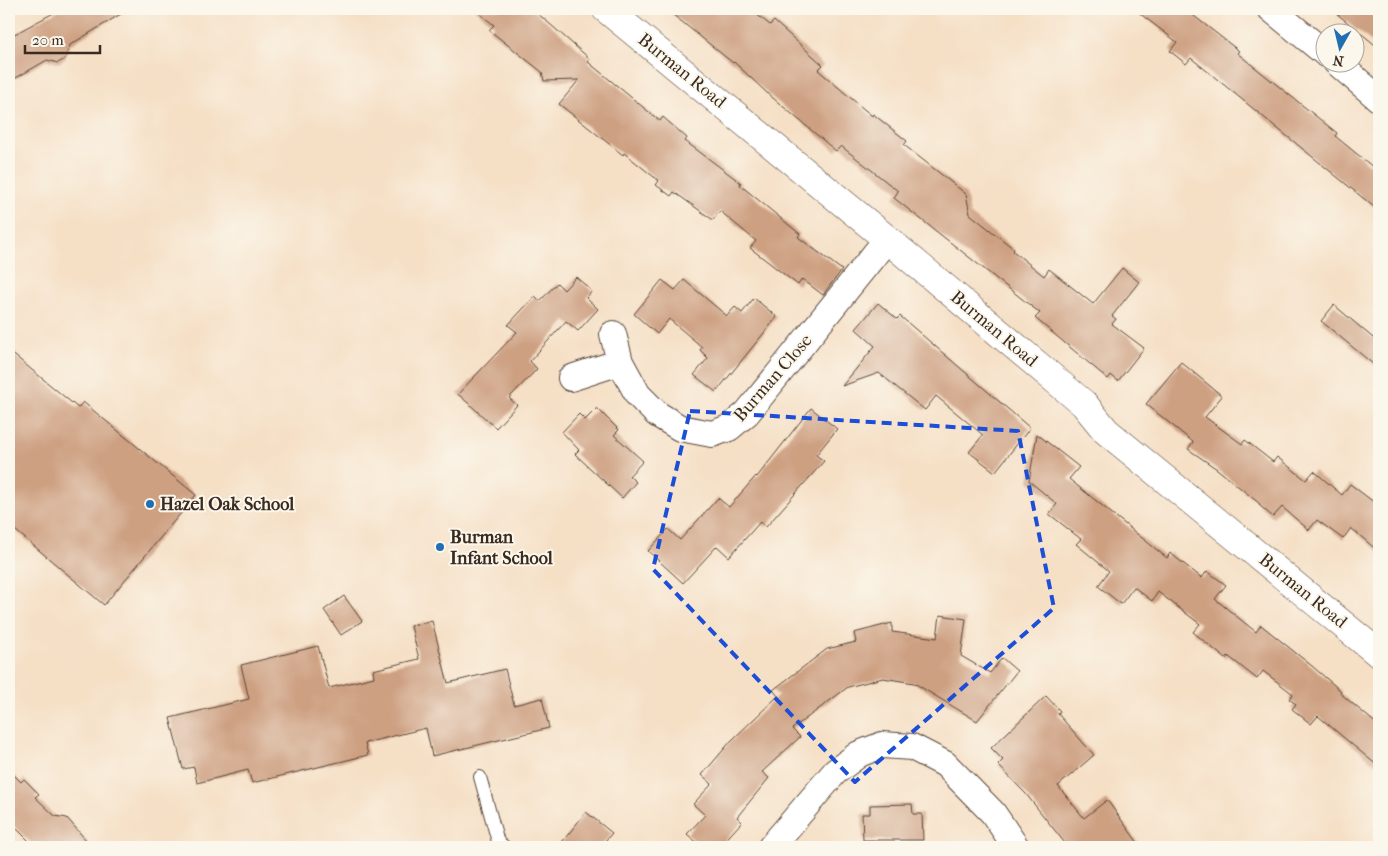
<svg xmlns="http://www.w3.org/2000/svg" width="1388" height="856" font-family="'IM FELL French Canon',serif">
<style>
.building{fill:#cea082}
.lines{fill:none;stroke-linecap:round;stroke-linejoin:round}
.lane-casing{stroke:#574537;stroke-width:14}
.street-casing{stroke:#574537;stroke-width:28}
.secondary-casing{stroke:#574537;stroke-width:29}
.lane{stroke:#fff;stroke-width:12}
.street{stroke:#fff;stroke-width:26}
.secondary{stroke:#fff;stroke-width:28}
.marked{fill:none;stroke:#1d4ed8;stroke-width:4;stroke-dasharray:10 6;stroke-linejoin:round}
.poi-dot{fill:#1f6fb2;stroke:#fbf7ec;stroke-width:2}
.labels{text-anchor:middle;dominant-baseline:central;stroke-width:4;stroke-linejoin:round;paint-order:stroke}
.street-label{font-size:18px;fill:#3b2a1e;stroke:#fbf7ec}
.poi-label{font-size:18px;font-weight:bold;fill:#3b2a1e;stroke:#fbf7ec;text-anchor:start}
</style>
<rect width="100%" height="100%" fill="#fbf7ec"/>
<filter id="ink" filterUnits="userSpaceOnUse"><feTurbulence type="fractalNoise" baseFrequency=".02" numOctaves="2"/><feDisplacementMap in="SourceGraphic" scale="10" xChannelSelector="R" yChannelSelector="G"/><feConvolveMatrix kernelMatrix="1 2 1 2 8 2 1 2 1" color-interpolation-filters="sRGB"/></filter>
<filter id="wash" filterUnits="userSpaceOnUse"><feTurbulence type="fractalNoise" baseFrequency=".0096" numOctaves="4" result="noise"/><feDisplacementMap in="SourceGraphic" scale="20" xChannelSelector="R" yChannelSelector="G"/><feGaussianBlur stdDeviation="1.12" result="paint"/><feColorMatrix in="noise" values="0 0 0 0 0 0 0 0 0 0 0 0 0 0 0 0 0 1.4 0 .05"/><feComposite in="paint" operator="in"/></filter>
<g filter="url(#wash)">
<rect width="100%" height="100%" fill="#f5dfc5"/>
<g id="blocks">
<path class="building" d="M61,9H129L70,45L65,59L58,63L47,60L9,82V37Z
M474,9H531L543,18L590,59L588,62L660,121L663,117L687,138L685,141L741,183L740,185L800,234L798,237L842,270L828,288L823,295L802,279L798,285L750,248L756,241L720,211L713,220L674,192L671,196L656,185L659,181L624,153L623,155L559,104L579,80L544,81L542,72L489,30L494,25Z
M666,9H750L770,25L774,21L823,65L818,70L872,116L873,114L907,141L904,145L966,194L970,214L1014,249L1013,251L1044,276L1049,269L1093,304L1122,268L1139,282L1112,316L1116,319L1112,324L1144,348L1118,381L1111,375L1108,379L1035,318L1040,313L894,198L898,191L841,146L836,151L767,93L734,62L733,63Z
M1134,9H1185L1239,51L1237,53L1337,133L1335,136L1379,172V211L1191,58L1186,64L1170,51L1177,42Z
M1331,9H1379V48Z
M576,277L592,291L586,298L598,309L578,331L566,321L530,361L537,369L509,398L517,405L496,428L458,394L517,332L508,325L535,296L540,301L557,283L564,290Z
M662,280L675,290L684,280L727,316L735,307L742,313L754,298L777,317L716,392L694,375L708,358L700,350L702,347L669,319L657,334L634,314Z
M878,303L897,319L900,316L1030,428L995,472L969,452L983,435L936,396L925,410L879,373L842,386L875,346L856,329Z
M1334,305L1379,343V369L1321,321Z
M9,351L78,408L83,402L196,495L104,605L9,525Z
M1181,362L1222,396L1205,417L1242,444L1245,440L1273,462L1277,457L1306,480L1314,471L1342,495L1350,484L1379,506V552L1351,528L1343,539L1317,520L1309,530L1282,507L1273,517L1259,505L1260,504L1217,469L1188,449L1193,442L1146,404Z
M597,408L619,430L614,435L643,461L629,476L636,482L622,498L575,454L579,450L562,432L579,414L585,420Z
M811,408L837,429L816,455L824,461L766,527L760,522L729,557L717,546L683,583L648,551L668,529L680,540L718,498L729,507L756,476L757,477Z
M1037,434L1079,467L1069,479L1167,558L1170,553L1202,578L1207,571L1226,585L1215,599L1256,632L1261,625L1312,666L1341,691L1340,693L1379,726V767L1318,716L1311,724L1292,709L1296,704L1289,699L1293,694L1263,671L1257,679L1228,656L1226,659L1193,632L1200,624L1158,592L1152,601L1134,587L1121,604L1098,586L1109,571L1076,544L1081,539L1049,514L1057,504L1029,481Z
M344,596L362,621L341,635L324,610Z
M940,615L966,619L961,656L990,673L1002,658L1017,671L977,721L914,683L883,678L848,687L792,729L800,737L762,772L769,778L737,817L742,822L719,847H702L687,834L705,815L693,804L712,784L702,775L731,741L778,696L773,690L827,649L856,642L854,633L892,623V632L937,638Z
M432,621L448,683L505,669L514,705L542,698L549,728L432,756L426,728L365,743L368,755L252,783L248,770L197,783L194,767L183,769L170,718L249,699L241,665L318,646L329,688L374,677L373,670L419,659L411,626Z
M1046,696L1060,711L1058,714L1094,755L1058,786L1084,818L1107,800L1141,847H1068L1026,794L998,765L1003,760L991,748Z
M9,770L21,782L24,779L39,794L35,797L55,816L67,818L92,847H35L9,821Z
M912,804L913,814H922L923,840H863L862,814H870V805Z
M586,812L612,833L600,847H558Z"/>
</g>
</g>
<g filter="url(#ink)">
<use href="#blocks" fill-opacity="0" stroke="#574537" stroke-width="1"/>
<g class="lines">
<g class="lane-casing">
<path id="lane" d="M480,777L498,842L505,847"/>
</g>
<g class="street-casing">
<path id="street" d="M1271,9L1326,54
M1336,62L1379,99
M613,334L620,362L638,395L657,414L680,428L712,434L729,428L747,413L887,239
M571,378L620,362
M771,847L835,772L859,754L882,745L912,747L945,764L993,813L1016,847"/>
</g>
<g class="secondary-casing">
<path id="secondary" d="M606,9L887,239L1084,404L1106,431L1379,654"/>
</g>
<use href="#lane" class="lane"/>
<use href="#street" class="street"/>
<use href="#secondary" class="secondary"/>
</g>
</g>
<path class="marked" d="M690,411L1018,431L1054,608L855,782L653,569Z"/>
<g class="poi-dot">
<circle cx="150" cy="504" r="5"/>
<circle cx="440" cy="547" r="5"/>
</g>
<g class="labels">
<g class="street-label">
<text transform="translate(682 71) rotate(39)">Burman Road</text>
<text transform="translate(994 329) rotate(40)">Burman Road</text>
<text transform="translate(773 378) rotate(-49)">Burman Close</text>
<text transform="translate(1303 591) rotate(39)">Burman Road</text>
</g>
<g class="poi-label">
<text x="160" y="504">Hazel Oak School</text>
<text x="450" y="537">Burman<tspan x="450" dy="21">Infant School</tspan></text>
</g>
</g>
<rect width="1388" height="856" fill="none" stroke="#fbf7ec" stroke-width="30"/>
<g transform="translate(1340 48) rotate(188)"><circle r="24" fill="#fbf7ec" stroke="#aea59a"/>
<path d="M0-4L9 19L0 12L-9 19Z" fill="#1f6fb2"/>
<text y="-8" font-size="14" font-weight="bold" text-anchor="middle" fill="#3b2a1e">N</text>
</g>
<path d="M25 45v8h75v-8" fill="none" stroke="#3b2a1e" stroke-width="2.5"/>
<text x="32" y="45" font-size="15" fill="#3b2a1e" stroke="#fbf7ec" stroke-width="4" paint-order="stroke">20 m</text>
</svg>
